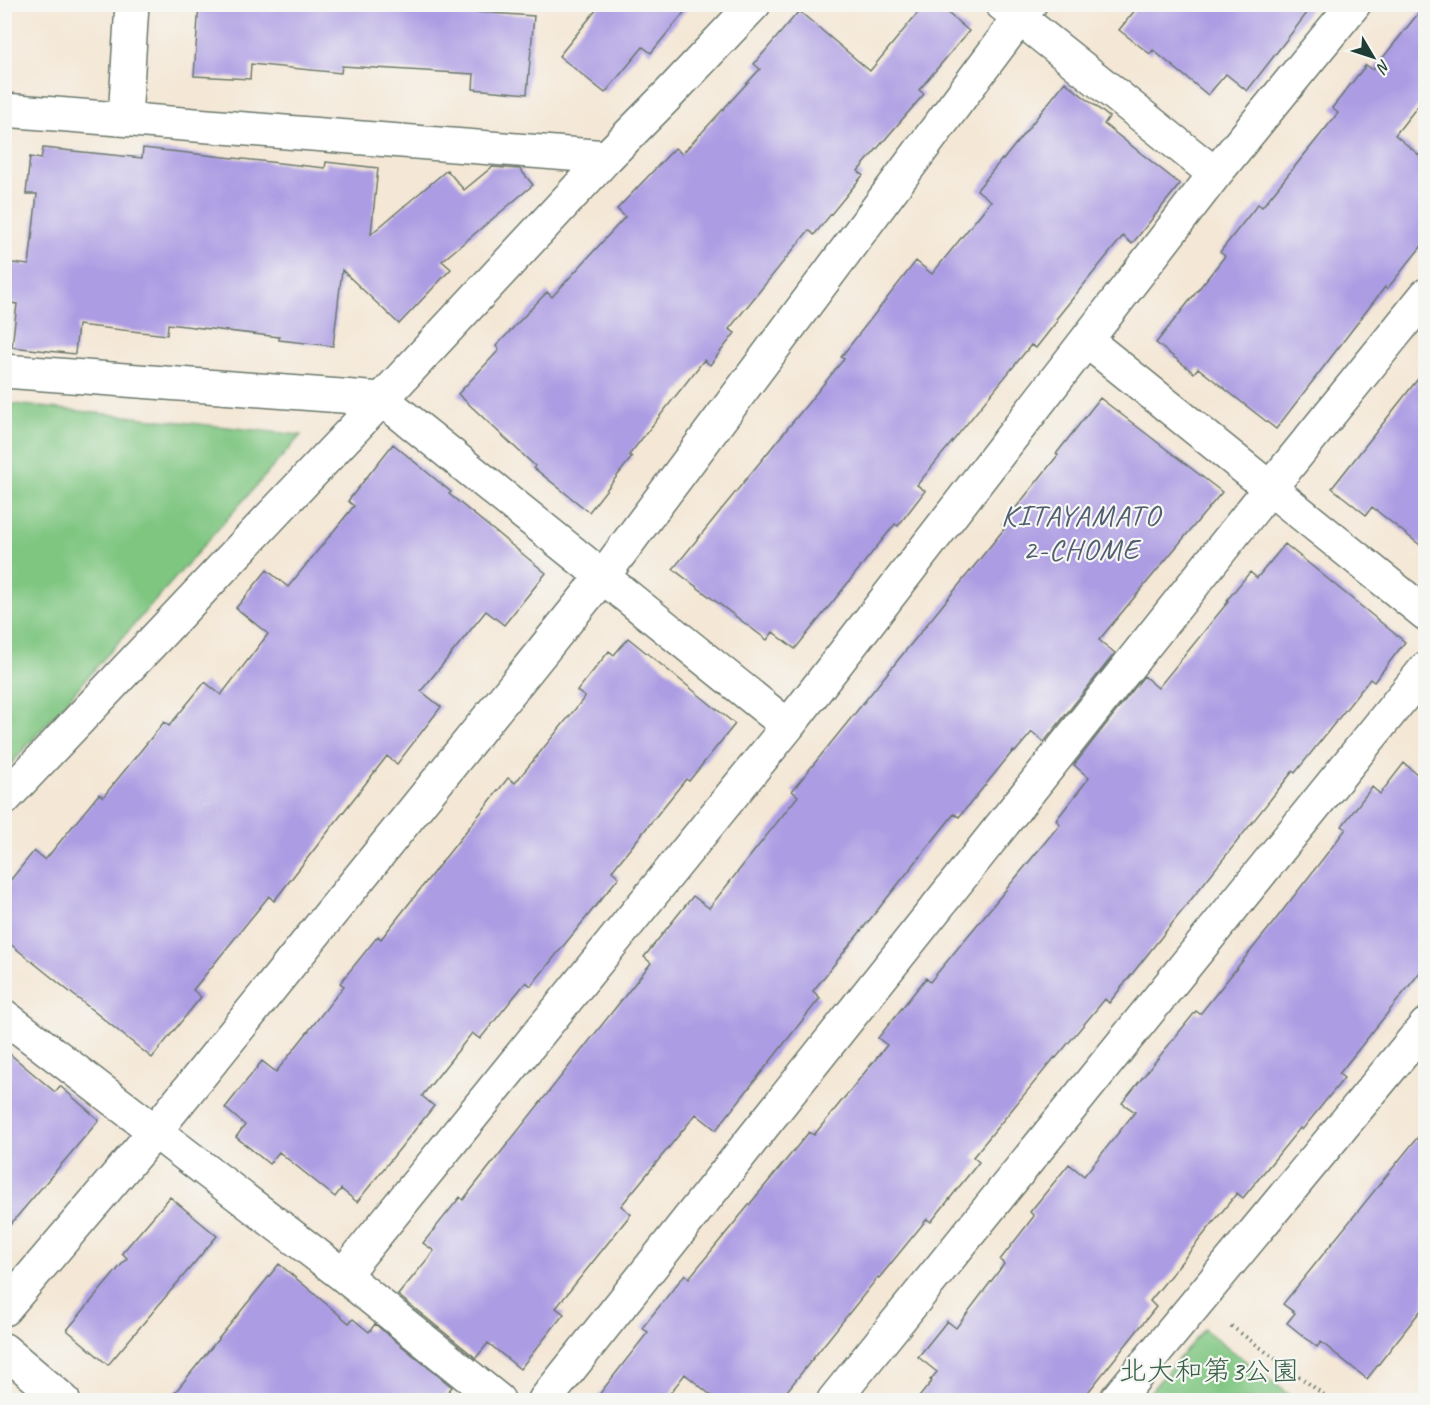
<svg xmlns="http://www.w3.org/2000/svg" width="1430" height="1405" font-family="Caveat,'Klee One',sans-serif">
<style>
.green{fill:#7fc681;stroke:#4f825a;stroke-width:1.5}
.building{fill:#ac9ce3}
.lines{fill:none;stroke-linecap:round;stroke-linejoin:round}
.minor-casing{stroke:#6a786c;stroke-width:36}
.path{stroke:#6a786c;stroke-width:4;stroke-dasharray:1.5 4.5;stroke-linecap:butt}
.minor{stroke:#fff;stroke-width:33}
.labels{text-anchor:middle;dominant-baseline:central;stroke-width:4.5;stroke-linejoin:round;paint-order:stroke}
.park-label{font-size:28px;fill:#375f47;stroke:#f6f6f2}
.neighbourhood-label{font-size:30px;letter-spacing:1.5px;fill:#505e71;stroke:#f6f6f2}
</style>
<rect width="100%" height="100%" fill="#f6f6f2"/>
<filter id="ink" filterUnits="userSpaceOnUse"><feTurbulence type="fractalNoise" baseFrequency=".0167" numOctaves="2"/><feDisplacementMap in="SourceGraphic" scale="12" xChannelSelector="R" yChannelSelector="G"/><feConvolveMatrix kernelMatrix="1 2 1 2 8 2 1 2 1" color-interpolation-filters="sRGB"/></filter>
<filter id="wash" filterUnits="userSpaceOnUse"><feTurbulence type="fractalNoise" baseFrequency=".008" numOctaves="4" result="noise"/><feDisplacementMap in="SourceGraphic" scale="24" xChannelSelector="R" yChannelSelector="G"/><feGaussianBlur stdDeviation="1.35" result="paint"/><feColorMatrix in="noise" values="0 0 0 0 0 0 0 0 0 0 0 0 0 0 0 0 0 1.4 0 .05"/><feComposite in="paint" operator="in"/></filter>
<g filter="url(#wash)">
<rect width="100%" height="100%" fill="#f4e7d5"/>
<path class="green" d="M5,403L301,435L5,771L4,403Z
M1204,1329L1296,1400H1143Z"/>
<g id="blocks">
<path class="building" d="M199,4H383L445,8V10L534,16L527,94L473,89L474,74L342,66L341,73L251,64L250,79L194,76Z
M601,4H691L651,53L643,47L605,93L559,56Z
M925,4H937L969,31L919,90L924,94L858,171L863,175L814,235L809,230L729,329L735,333L710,365L704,360L629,455L632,457L589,512L534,468L535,466L458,394L499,350L496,346L547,292L552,297L625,217L617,209L675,148L682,154L760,69L754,64L799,11L870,71Z
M1140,4H1314L1247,91L1226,74L1208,95L1153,50L1150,54L1119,30Z
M1425,5V97L1395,135L1425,160V242L1387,289L1385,287L1276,429L1198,368L1194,373L1156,343L1225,256L1220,252L1258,204L1262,207L1338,113L1332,108L1366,65L1373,70Z
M1065,82L1109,117L1104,124L1180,184L1132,244L1123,236L1056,319L1058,320L1036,348L1031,345L917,485L925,491L898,526L895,524L795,649L773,632L767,640L673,569L844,359L841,357L916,261L932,274L991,201L977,190L1002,159L1003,160Z
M43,148L142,158L143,148L325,168L326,162L378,168L371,234L447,170L464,190L492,167L520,169L533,185L442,261L451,269L399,324L342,270L333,346L279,340V337L168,324L167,335L78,325L75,354L12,347L17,304L4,302V262L29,265L37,194H26L30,157L41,159Z
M1425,370V549L1372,507L1366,515L1332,488Z
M1100,398L1222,492L1099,640L1115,653L1044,742L1032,732L1015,752L1013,751L959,817L954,814L813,991L820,998L716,1130L696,1114L621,1206L631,1214L556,1308L564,1314L520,1369L488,1343L476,1358L398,1295L434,1251L423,1243L460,1197L463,1200L651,963L644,957L693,896L709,908L798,796L792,791L1005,528L1002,525L1058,455L1056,454Z
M393,444L451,492L449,494L546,573L504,625L486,611L421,691L441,707L397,764L387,756L274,901L269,896L193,990L201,997L152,1058L4,939V888L34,851L45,860L99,794L103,797L164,722L169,726L205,682L221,695L268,634L236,608L267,570L288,587L354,506L348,501Z
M1285,544L1405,642L1374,682L1370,679L1295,773L1293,771L1109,1003L1105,999L1056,1058L1055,1057L973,1157L979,1162L931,1222L927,1219L879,1278L878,1277L779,1401H718L685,1374L664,1401H594L648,1332L642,1328L685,1274L689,1278L809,1132L814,1135L887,1045L878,1038L926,978L930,982L1060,824L1056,820L1089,778L1074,765L1144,676L1158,688L1228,602L1227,600L1250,572L1257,578Z
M628,638L735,724L689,781L686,779L612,871L619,877L531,986L526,982L480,1039L472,1033L422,1096L434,1106L357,1202L341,1189L335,1197L279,1152L269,1164L236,1137L245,1125L225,1108L262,1061L276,1072L344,986L340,983L378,936L381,939L508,778L515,783L585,697L577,691L609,651L614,655Z
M1404,763L1425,781V966L1339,1074L1344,1078L1302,1130L1300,1128L1243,1198L1237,1193L1150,1301L1156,1307L1081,1401H916L932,1381L930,1380L937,1372L918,1357L947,1321L956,1328L1004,1264L1000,1260L1034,1216L1030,1212L1069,1164L1084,1176L1135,1112L1122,1103L1196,1011L1200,1014L1273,923L1346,829L1342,826L1372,787L1380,794Z
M4,1049L55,1092L60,1086L99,1120L4,1232Z
M1425,1128V1305L1367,1379L1321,1342L1317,1347L1287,1323L1295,1313L1283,1304Z
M170,1197L217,1236L108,1365L67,1330L127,1258L122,1253Z
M279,1264L349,1323L353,1319L369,1332L375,1324L452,1387L440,1401H168Z"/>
</g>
</g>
<g filter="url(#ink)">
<use href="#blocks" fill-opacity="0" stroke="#6a786c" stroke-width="1.5"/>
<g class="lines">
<g class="minor-casing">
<path id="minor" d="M1002,4L1215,174
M4,110L607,157
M125,119L132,4
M1087,341L1426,614
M4,371L382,399L788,726
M4,799L382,399L607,157L669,94L754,4
M4,1016L343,1275L498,1400
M343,1275L788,726L1215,174L1354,4
M4,1309L156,1130L603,576L1030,4
M4,1350L63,1400
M545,1400L1270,488L1426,295
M834,1400L1426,668
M1116,1400L1426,1025"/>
</g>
<path class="path" d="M1231,1326L1331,1400"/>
<use href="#minor" class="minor"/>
</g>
</g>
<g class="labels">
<g class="park-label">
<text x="1209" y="1370">北大和第3公園</text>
</g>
<g class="neighbourhood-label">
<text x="1081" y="515">KITAYAMATO<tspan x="1081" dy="34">2-CHOME</tspan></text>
</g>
</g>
<rect width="1430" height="1405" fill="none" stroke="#f6f6f2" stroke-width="24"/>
<g transform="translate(1373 57) rotate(129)" stroke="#f6f6f2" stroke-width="4.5" paint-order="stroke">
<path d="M0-4.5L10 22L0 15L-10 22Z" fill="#1f3d34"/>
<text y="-9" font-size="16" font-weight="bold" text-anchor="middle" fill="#1f3d34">N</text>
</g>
</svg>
